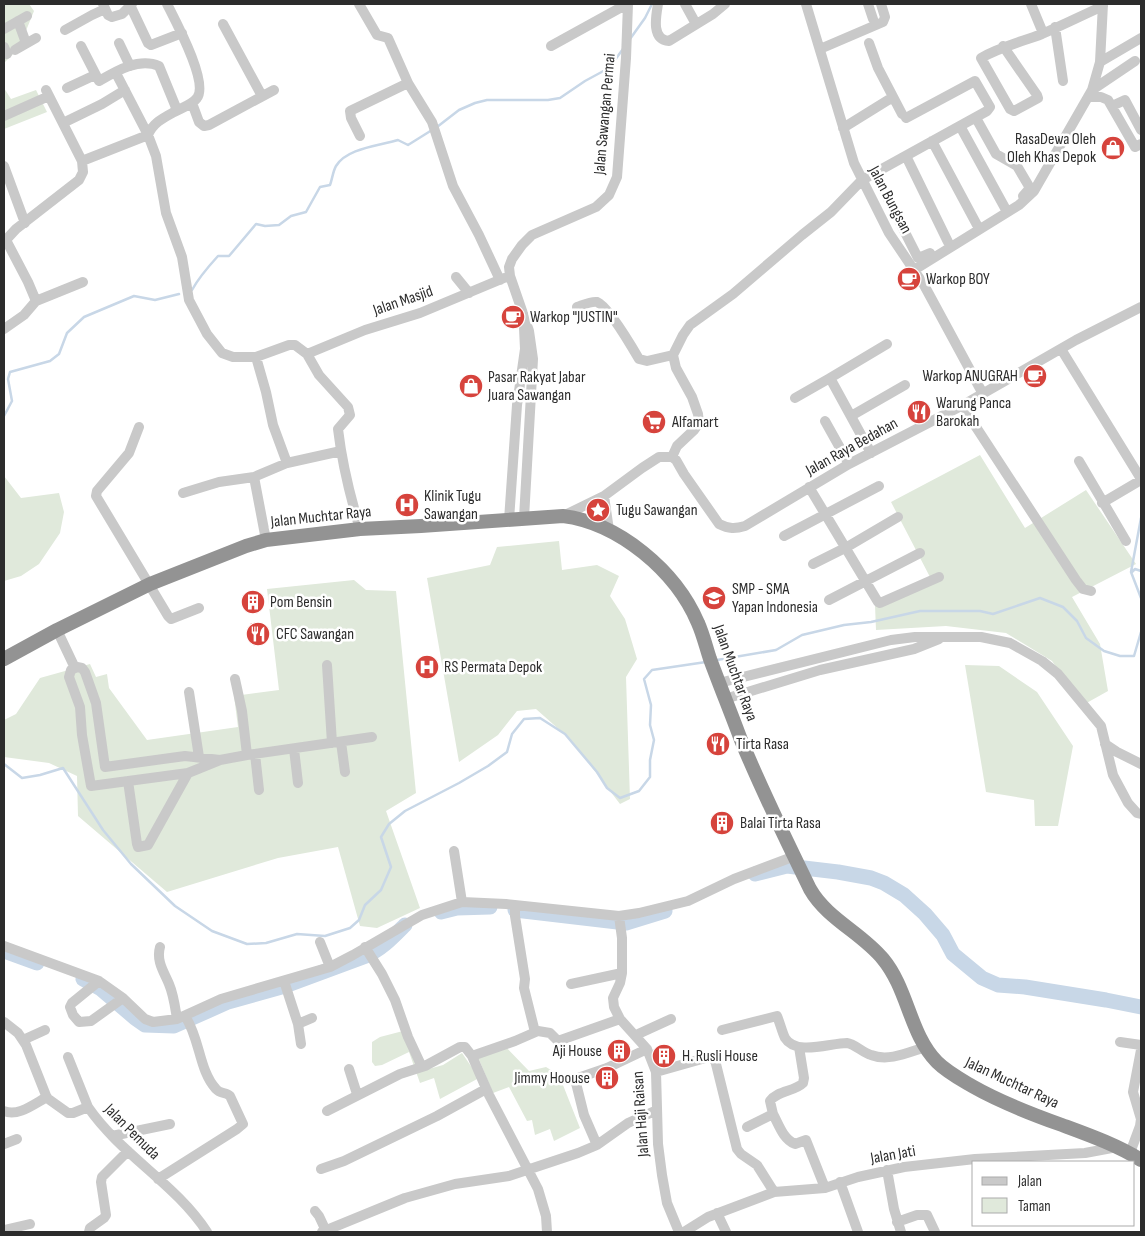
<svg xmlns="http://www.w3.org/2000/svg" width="1145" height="1236" font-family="'Sofia Sans Condensed',sans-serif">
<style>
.green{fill:#e0e9db}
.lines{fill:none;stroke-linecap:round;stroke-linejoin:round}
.stream{stroke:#c8d7e7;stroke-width:2.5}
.river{stroke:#c8d7e7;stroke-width:15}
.minor{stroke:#c9c9c9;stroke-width:10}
.highway{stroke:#939393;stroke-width:14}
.labels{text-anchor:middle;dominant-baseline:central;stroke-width:5;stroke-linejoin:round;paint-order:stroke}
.street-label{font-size:16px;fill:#2c2c2c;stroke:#fff}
.poi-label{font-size:16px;fill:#2c2c2c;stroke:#fff;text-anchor:start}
</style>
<rect width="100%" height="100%" fill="#fff"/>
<path class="green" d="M4,4H29L34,11L19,48L4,63Z
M4,88L11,99L36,90L47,112L4,129Z
M980,455L1025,528L1086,490L1136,564L1072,597L1100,644L1108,691L1083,705L1052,661L1006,633L946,626L876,630L875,605L930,577L891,502Z
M4,476L21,498L59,493L64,512L60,533L39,564L21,576L4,581Z
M559,541L562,570L597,565L619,576L610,596L625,619L637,659L626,677L630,799L620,804L571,740L536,709L517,711L498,735L459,762L427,578L490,565L497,547Z
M354,580L366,590L396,591L416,793L386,811L420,908L377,928L360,926L338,847L278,858L167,892L78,816L77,776L49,763L4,757V720L16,714L40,678L90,664L96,677L107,674L109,688L147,740L238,727L234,696L279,690L267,589Z
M965,665L999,666L1037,692L1073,746L1058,826H1035L1034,800L986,792Z
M403,1031L429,1069L443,1065L462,1053L479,1078L440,1099L434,1078L420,1083L409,1052L382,1065L375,1066L372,1062V1042L380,1037Z
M504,1045L529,1071L546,1067L559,1075L580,1128L554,1141L550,1129L535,1135L532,1120L527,1121L509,1087L493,1093L478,1057Z"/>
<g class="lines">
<path class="stream" d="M630,39L645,18L652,4
M437,127L459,110L475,103L487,100H548L560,98L585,81L609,68L623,49
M192,290C199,277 208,267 218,256H229L256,224L265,226L279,225L291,216L306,212L320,187L330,185C332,180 333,171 336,166C347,148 379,146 398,140L408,145L432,130
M4,416L12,401L8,379L10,372L50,361L59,354L67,333L84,317L134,296L155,300L179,294
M1141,518L1131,572L1141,598
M1132,572L1135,569L1141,571
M717,660L776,650L802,635L844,625L871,622L920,611H980L993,614L1040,598L1063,607L1077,621L1086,638L1104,651L1120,656H1134L1141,632
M4,764L22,778L40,775L63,768L103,830L131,864L175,906L212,931L247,944L266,943L297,934L325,936L350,928L359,920L365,905L381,890L391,867L381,837L389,824L405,811L459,783L488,766L507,752L512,734L524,719L540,718L565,734L597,772L607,788L620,798L639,791L650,777V760L654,740L650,725L651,705L644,679L652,670L706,662"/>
<path class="river" d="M755,874L787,866L838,872L871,878L884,883L904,895L925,914L943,935L953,954L982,978L998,985L1025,987L1106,1000L1141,1007
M515,910L626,923L665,911
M441,912L457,908L490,907
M4,951L37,963
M83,979L101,989L135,1018L145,1025L174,1026L228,1002L285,986L366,956C382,949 393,937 405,925"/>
<path class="minor" d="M103,4L108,15L112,17L122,14L132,4
M359,4L377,35L388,38L408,83L432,122L453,186L479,235L500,280
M658,4C656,16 651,40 669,41L713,14L725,4
M685,4L696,24
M806,4L854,163L889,233L924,285L983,394
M868,4L873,19
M1031,4L1043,33
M130,5L148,43L151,45L182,33
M18,21L26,43L15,50L36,38
M223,24L262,96
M1055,27L1063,81
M4,29L27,16
M65,30L92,15L105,9
M119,43L130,66
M869,43L878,68L902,114
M81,46L99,81C116,71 139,57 159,66L177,110
M551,46L627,4
M1003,46L1037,95L1038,98L1014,111L1010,109L981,58C1000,47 1021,42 1042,34C1063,25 1083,15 1103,6
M4,47L7,54
M820,49L883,22L885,17L881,4
M1100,62L1141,38
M118,77L148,135L156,156L166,213L182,257L189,300L207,334L222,353L233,357H256L289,345H295L307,354L319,375L348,407L350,415L338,429C342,463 350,496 360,529
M67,88L95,75
M46,90L82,161
M1092,90L1135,61
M1090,97H1101L1108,100L1135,147L1141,144
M192,103L199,122L204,126L209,125L274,90
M1112,106L1125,100L1141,130
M4,116L49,96
M976,118L996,154L1017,166L1030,188L1023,196
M63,123L102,104L125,90
M960,126L1005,208
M843,128L893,97
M360,136L351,118L350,111L408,83
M932,141L977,225
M906,156L948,242
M4,166L25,223
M875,173L918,258L930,253
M6,240L28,282L36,301
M4,242L16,229L79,180L83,172L82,161L148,135C153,123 163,118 174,112C181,108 192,105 197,98C209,83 175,20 167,4
M914,270L1019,205L1034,191L1092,90L1100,62L1103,4
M456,277L469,293
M577,307C583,305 591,301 597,302C608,306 632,347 639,359L647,361L673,355
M4,329L24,315L36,301L83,282
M1061,349L1141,479
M307,354L365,330L420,313L504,278
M256,357L266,392L273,425L287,463
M795,398L830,378
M963,405L974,424L1076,580L1083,589L1091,591
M851,416L905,385
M825,421L849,464
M139,427L129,453L97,491L96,496L168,616L171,619L199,608
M871,453L830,378L887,344
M672,457L677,446L694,430L699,423L698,414L692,397L676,368L673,355L683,335L690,325L733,294L802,235L831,212L862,180L987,111L990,107L975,81L906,118
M1079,461L1126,541
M254,477L266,540
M809,487L878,602L880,603L939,577
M183,493L219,482L254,477L287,463L341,451
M604,496L609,530
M1102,503L1141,480
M563,516L604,496L642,468L659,457H672L676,460L684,474L719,524C729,529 735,529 745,526L849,464L963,405L1076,340L1141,307
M524,518L533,359L529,331L510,276L509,267L512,259L522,245L532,235L596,207L609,195L617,177L626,58L628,4
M509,520L517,405L525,349L524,328
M784,536L879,486
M813,564L847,547L898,517
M829,600L920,553
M57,630L75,668
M327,665L332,743
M77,667L82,668L85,672L96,703L105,767L185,756L220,760L188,773L91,786L82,735L80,707L69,677L71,670Z
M235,679L242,711L247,755L372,737
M719,683L891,640L915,637H981L1010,643L1042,661L1058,674L1101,726L1113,775L1128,803L1137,813L1141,814
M189,692L199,757
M725,699L820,670L914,649L939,639
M341,742L345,772
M1105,744L1117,752L1141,764
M294,749L298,783
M255,754L259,790
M220,760L247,755
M128,781L137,844L138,847L148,845L188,773
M454,851L462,902
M515,905V916L525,979L524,988L535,1032
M619,916L622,938V973L620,983L613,998L614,1007L620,1019L647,1049L656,1072L658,1144L662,1175L667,1203L679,1232
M320,942L330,967
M4,946L99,981L123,998L145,1019L153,1022L177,1019L221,999L330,967L353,955L422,915L462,902L506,904L619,916L639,913L688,901L734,879L795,856
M160,947C156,961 164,972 169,984C174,996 175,1007 177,1019
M365,947L382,974L395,1000L408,1037L422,1067
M99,981L72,1003L70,1007L73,1015L79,1022L91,1021L123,998
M284,981L298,1024L301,1044
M571,984L622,973
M4,1022L18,1033L26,1045L47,1098L68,1113H73L88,1107C121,1155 176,1184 207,1232
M298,1024L312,1018
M722,1030L777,1016C780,1023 782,1032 785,1038C796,1056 830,1043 847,1043C855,1044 863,1053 871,1055C889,1062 909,1052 926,1047
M636,1035L671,1019
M23,1040L45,1030
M1120,1042L1141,1045
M472,1056L515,1041L538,1031L550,1033L558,1041L620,1019
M68,1057L88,1107
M349,1069L357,1094
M656,1072L709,1057L715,1060L737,1149L741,1154L757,1165L774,1192
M4,1111C18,1117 34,1104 47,1097
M327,1111L400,1074L425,1066L460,1047H465L472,1056L489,1095L538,1189L546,1216L547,1232
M773,1114L770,1101C778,1090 794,1092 803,1083L804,1078L799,1047
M747,1127L773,1114C779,1125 783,1139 795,1144L806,1140L825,1188
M112,1136L170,1124
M4,1144L17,1139
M597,1145L584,1115L575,1079L607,1068L647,1049
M1130,1153L1140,1126L1141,1119L1133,1092L1141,1050
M321,1169L344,1161L437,1116L486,1089
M887,1170L894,1209L901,1232
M158,1179L237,1129L243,1124L230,1096C226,1092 220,1094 216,1089C199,1071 200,1038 185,1016
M840,1182L858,1232
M315,1211L319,1216L326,1231
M717,1213L726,1232
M897,1222L917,1215H927L935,1232
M4,1230L30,1224
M89,1232L90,1228L104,1218L106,1215L101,1182L102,1177L128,1151
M322,1232L405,1198L455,1184L509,1176L578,1153L597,1145L628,1123L657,1110
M684,1232L708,1217L774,1192L825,1188L858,1177L904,1167L975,1159L1085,1153L1117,1147"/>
<path class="highway" d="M4,659L57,630L150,584L246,546L266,540L360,529L421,526L563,516C619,523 676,571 698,623C703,634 706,647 710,659C720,686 731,713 741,740C762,791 786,840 810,889C827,919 862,933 883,959C908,989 910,1035 937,1062C947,1072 960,1079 972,1086C1000,1102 1031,1114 1062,1125C1089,1135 1117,1145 1141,1160"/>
</g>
<defs>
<g id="shop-disc" transform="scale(1.25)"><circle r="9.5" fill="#d6433c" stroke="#fff"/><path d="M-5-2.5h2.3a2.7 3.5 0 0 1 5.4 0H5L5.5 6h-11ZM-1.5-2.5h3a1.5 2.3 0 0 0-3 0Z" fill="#fff"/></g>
<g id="cafe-disc" transform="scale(1.25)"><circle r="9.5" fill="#d6433c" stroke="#fff"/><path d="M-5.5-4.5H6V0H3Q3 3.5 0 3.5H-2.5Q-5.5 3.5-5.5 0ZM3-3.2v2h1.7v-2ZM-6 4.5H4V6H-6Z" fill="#fff"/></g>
<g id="restaurant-disc" transform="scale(1.25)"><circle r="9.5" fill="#d6433c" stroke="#fff"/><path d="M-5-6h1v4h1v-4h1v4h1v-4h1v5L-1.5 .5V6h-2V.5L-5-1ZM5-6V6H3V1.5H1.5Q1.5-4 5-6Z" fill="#fff"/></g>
<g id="supermarket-disc" transform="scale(1.25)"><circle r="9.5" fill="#d6433c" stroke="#fff"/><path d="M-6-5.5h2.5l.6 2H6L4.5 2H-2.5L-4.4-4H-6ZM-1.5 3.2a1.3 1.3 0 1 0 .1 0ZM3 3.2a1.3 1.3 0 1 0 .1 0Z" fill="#fff"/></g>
<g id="hospital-disc" transform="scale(1.25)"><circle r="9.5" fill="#d6433c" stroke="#fff"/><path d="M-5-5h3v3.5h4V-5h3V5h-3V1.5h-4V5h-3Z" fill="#fff"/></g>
<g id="sight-disc" transform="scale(1.25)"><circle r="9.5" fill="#d6433c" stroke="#fff"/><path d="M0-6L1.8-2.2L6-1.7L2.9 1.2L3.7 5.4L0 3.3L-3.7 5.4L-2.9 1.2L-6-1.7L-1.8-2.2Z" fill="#fff"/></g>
<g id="school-disc" transform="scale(1.25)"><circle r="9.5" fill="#d6433c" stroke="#fff"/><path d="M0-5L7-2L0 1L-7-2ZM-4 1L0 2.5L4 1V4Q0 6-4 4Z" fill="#fff"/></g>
<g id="building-disc" transform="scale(1.25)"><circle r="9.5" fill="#d6433c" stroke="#fff"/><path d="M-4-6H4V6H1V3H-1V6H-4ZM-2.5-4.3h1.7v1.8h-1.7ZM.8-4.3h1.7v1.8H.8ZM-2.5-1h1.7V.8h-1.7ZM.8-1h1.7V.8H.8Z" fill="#fff"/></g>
</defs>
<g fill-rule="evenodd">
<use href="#shop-disc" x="1113" y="148"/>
<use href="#cafe-disc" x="909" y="279"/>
<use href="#cafe-disc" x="513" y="317"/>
<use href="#cafe-disc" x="1035" y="376"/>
<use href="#shop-disc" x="471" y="386"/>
<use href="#restaurant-disc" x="919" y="412"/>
<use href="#supermarket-disc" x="654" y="422"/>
<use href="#hospital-disc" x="407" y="505"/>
<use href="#sight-disc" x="598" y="510"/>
<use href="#school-disc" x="714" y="598"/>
<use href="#building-disc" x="253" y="602"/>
<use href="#restaurant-disc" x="258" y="634"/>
<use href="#hospital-disc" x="427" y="667"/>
<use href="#restaurant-disc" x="718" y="744"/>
<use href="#building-disc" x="722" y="823"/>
<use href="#building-disc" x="619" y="1051"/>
<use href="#building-disc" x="664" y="1056"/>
<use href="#building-disc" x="607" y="1078"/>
</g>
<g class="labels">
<g class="street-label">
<text transform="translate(605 114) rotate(-85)">Jalan Sawangan Permai</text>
<text transform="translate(890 200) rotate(62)">Jalan Bungsan</text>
<text transform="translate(403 301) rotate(-19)">Jalan Masjid</text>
<text transform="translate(852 447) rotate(-29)">Jalan Raya Bedahan</text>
<text transform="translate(321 517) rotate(-6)">Jalan Muchtar Raya</text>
<text transform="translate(735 673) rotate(70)">Jalan Muchtar Raya</text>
<text transform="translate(1012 1083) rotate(25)">Jalan Muchtar Raya</text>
<text transform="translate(641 1114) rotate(-94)">Jalan Haji Raisan</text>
<text transform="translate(132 1132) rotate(45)">Jalan Pemuda</text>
<text transform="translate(893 1155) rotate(-10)">Jalan Jati</text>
</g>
<g class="poi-label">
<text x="1096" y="139" text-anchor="end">RasaDewa Oleh<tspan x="1096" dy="18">Oleh Khas Depok</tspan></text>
<text x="926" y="279">Warkop BOY</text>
<text x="530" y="317">Warkop "JUSTIN"</text>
<text x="1018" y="376" text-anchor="end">Warkop ANUGRAH</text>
<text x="488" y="377">Pasar Rakyat Jabar<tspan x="488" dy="18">Juara Sawangan</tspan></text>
<text x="936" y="403">Warung Panca<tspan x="936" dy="18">Barokah</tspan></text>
<text x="672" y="422">Alfamart</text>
<text x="424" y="496">Klinik Tugu<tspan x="424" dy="18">Sawangan</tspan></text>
<text x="616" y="510">Tugu Sawangan</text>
<text x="732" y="589">SMP - SMA<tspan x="732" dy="18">Yapan Indonesia</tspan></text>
<text x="270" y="602">Pom Bensin</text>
<text x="276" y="634">CFC Sawangan</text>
<text x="444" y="667">RS Permata Depok</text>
<text x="736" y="744">Tirta Rasa</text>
<text x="740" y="823">Balai Tirta Rasa</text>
<text x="602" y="1051" text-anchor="end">Aji House</text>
<text x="682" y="1056">H. Rusli House</text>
<text x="590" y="1078" text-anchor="end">Jimmy Hoouse</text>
</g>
</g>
<rect width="1145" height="1236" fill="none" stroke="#2c2c2c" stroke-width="10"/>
<rect x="972" y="1161" width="162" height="65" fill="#ffffff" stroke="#ababab"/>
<rect x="982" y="1177" width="25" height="8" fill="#c9c9c9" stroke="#ababab"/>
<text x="1018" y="1186" font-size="15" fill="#2c2c2c">Jalan</text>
<rect x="982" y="1198" width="25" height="15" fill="#e0e9db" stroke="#ababab"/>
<text x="1018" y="1211" font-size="15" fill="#2c2c2c">Taman</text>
</svg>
